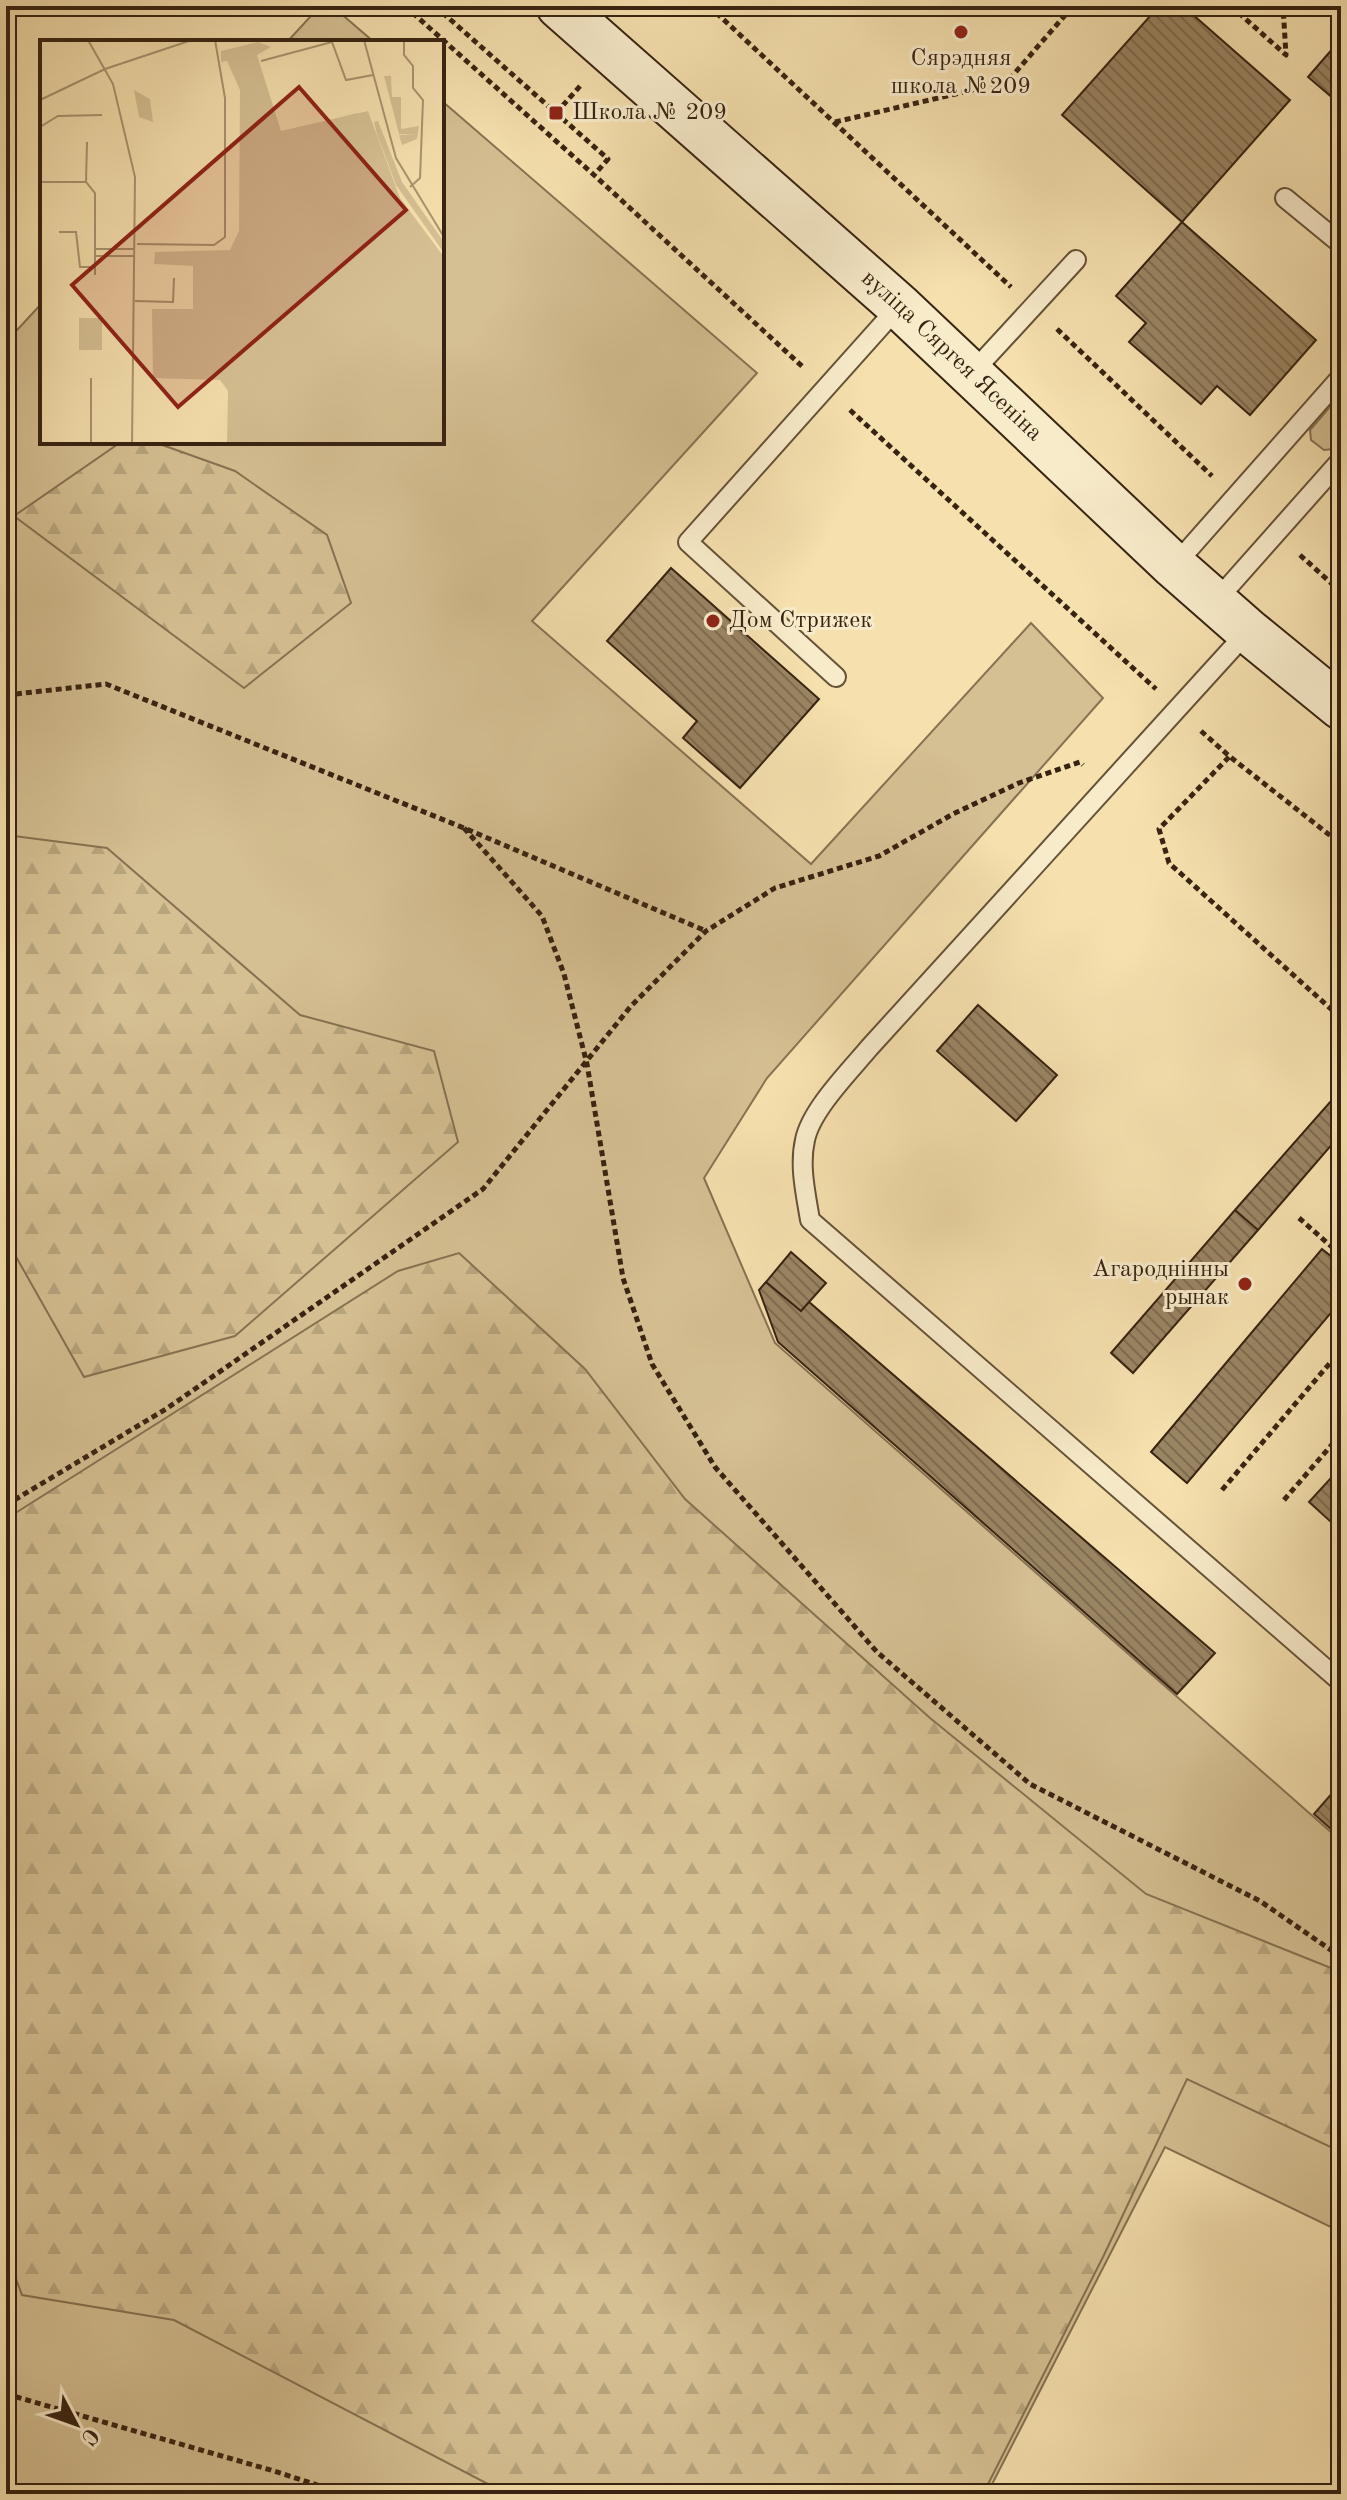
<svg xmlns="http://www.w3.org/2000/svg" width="1347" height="2500" font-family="'Old Standard TT',serif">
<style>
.green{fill:#d5c093;stroke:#867252;stroke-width:2}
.forest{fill:url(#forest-firs);stroke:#867252;stroke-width:2}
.building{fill:url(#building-back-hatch);stroke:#372311;stroke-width:2}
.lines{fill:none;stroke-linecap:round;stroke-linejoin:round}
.service-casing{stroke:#665238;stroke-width:22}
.secondary-casing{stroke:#372311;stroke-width:48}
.path{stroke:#372311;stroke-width:5;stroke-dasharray:6 4;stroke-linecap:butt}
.service{stroke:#f8ebca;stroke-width:18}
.secondary{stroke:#f8ebca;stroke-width:44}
.poi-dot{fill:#8f2418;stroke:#f8ebca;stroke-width:3}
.labels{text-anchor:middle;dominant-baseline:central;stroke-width:6;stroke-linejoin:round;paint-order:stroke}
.poi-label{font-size:24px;fill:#372311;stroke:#f8ebca;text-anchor:start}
.street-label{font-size:24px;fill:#372311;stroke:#f8ebca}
.inset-road{fill:none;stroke:#a9946f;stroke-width:2}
.view{fill:#8f2418;fill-opacity:0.15;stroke:#8f2418;stroke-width:4}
.inset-edge{fill:none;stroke:#372311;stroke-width:4}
</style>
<defs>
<pattern id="forest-firs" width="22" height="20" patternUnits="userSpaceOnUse" patternTransform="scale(2)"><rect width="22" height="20" fill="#d5c093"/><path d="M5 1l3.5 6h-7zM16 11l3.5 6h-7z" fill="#b7a57e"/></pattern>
<pattern id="building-back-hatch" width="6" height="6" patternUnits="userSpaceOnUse" patternTransform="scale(2)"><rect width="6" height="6" fill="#9a8563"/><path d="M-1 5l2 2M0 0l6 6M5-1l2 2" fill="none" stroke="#7e6c50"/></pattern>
</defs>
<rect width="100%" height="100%" fill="#f5e0ae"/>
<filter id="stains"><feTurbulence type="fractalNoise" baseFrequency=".0025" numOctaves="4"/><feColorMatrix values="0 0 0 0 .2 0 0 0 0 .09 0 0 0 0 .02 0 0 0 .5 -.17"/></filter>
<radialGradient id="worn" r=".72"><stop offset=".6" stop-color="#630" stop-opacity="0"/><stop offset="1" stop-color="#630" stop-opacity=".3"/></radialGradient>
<path class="green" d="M320,6H332L374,42H287Z
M442,101L757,373L532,621L811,864L1031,623L1103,698L767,1078L704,1178L775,1343L1341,1841V2232L1165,2147L987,2494H6V342L42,303V442H442Z
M1341,394V440L1333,449L1324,450L1311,440L1310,430Z"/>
<path class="forest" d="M121,442H154L235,471L327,535L351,603L244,688L14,516Z
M6,835L107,848L300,1015L434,1051L458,1142L235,1336L84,1377L6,1239Z
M459,1253L585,1369L685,1499L930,1718L1146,1894L1341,1972V2152L1187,2079L1104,2255L983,2494H507L174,2320L22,2295L6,2252V1519L398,1271Z"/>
<path class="building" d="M1159,6H1183L1290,100L1182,222L1062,115Z
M1341,39V105L1308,77Z
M1182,222L1316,340L1250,415L1217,386L1201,404L1129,342L1146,323L1116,296Z
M671,568L819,699L740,788L683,738L697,721L607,641Z
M978,1005L1057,1075L1016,1121L937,1051Z
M1338,1093L1341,1095V1134L1258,1230L1235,1210Z
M1235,1210L1258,1230L1133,1373L1111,1353Z
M1322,1249L1341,1264V1301L1187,1483L1151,1452Z
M791,1252L826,1283L801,1311L766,1282Z
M766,1282L801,1311L809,1302L1215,1653L1177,1694L778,1342L759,1290Z
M1341,1467V1531L1309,1502Z
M1341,1783V1838L1314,1814Z"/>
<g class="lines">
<g class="service-casing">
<path id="service" d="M1285,198L1341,244
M971,374L1076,260
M1174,566L1341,377
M1215,602L1341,460
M1248,631L869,1048C849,1072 811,1110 805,1140C799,1166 806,1195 810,1220L1341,1682
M836,677L688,542L899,306"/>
</g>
<g class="secondary-casing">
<g id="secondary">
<path id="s1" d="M559,6L899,306L1174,566L1248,631L1341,707"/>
</g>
</g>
<path class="path" d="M405,6L594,175L804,368
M435,6L608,159L594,175
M709,6L1011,287
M1231,6L1286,55L1283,6
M556,113L582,84
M835,122L1007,82L1073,6
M1057,329L1212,476
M850,410L1156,689
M6,515L14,516L6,534
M1300,555L1341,592
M6,695L106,684L464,828L706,931
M1201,731L1229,756L1341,844
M1229,757L1159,829L1169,863L1341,1018
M464,828L542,916L564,974L587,1064L623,1278L652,1364L715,1467L877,1652L1030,1784L1260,1901L1341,1957
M1299,1218L1341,1255
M1222,1490L1341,1350
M1284,1500L1341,1434
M6,1505L166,1409L483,1189L631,1006L706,931L775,888L879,856L953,814L1019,783L1080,762L1083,765
M6,2394L274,2471L345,2494"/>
<use href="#service" class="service"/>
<use href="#secondary" class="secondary"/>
</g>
<g class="poi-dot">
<circle cx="961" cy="32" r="8"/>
<rect x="548" y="105" width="16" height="16" rx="4"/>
<circle cx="713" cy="621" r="8"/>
<circle cx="1245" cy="1284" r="8"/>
</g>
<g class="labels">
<g class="poi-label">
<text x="961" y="59" text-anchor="middle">Сярэдняя<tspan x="961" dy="28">школа №209</tspan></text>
<text x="572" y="113">Школа № 209</text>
<text x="729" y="621">Дом Стрижек</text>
<text x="1229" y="1270" text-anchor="end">Агароднінны<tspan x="1229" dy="28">рынак</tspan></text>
</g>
<g class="street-label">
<text stroke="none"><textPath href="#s1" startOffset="526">вуліца Сяргея Ясеніна</textPath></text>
</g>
</g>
<g transform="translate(40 40)">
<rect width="404" height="404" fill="#f5e0ae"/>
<path d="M218,2L231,7L217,15L241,91L328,71L360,158L404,217V404H145L187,403L188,351L180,340L113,338L112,269H153V226L114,224L115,212L190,210L199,191L200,50L187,21L181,22V11ZM344,36H351L352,57H361V89L379,86L377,99L362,105L359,95L376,94H359ZM94,50L110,59L113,82L99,77ZM338,81L362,142L404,202V213L356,145L337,94L334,82ZM39,278H62V310H39Z" fill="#d5c093"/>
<path d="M220,51L234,95L317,73L327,82L322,112L335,168L345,184L341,204L351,224L315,259L216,226L221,147L212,56ZM370,224H379L404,245V288L328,261L339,244ZM206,235L241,240L257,251L249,273L276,286L281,308L258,312L247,329L221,312L207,291V260L200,245ZM326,279L382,285L404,298V361L384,360L364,367L368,381L354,389L345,383L342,360L319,328L289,324L298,287ZM165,288L182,291L184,325L167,321L161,295ZM308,332L319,350L315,373L330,397L326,404H291L257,353L283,335ZM235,371L260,396L258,404H195Z" fill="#d5c093"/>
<path class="inset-road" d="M48,0L73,44L95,137L92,404M324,0L356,118L404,197M364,0V15L373,26V48L383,60L380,138L370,147M221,21L292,2L306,40L333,35M0,60L65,29L152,0M0,87L18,76L62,75M47,102L46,142L55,153V235M0,142H46M19,192H36L40,227H55M97,204L174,205L185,197V58L175,0M55,209H95M55,216H95M95,261L133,262L134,238M51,338V404"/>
<path class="view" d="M259,47L366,170L138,367L32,245Z"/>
<rect width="404" height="404" class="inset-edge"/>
</g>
<rect width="1347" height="2500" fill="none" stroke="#f5e0ae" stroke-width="32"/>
<rect x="8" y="8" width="1331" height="2484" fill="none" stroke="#372311" stroke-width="4"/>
<rect x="16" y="16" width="1315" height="2468" fill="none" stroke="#372311" stroke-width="2"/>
<g transform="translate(76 2424) rotate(131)" stroke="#f8ebca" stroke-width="6" paint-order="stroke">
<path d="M0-6L14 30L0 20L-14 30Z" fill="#372311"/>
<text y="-12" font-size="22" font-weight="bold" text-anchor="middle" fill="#372311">С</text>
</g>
<rect width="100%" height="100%" filter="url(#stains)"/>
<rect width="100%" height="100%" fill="url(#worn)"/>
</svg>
